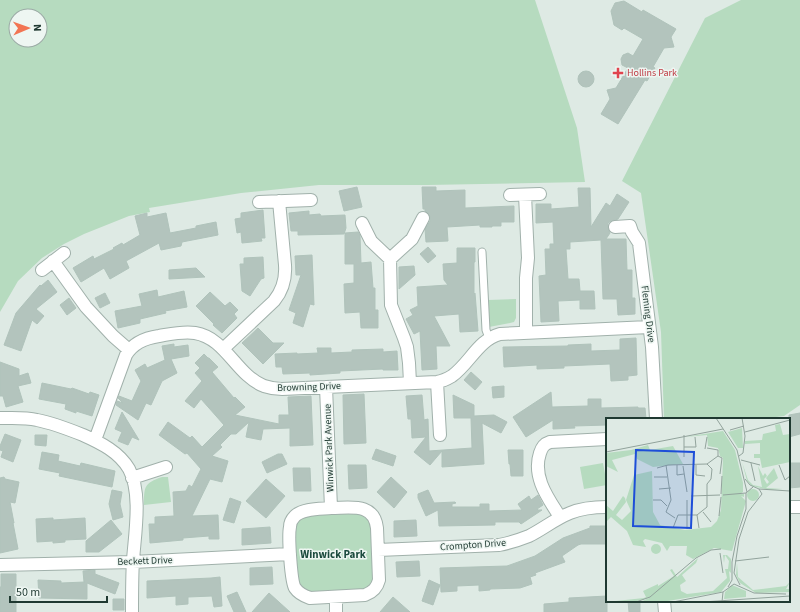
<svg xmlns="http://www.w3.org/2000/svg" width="800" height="612" font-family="'Source Sans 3',sans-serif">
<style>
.green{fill:#b6dbbf;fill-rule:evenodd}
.building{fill:#b3c4bd;stroke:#b0c3bb}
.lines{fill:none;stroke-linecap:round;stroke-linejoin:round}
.service-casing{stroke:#a1b1ab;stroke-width:9}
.minor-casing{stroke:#a1b1ab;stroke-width:14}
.service{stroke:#fff;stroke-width:7}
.minor{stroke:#fff;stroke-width:12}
.health-dot{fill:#e0444e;stroke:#eef6f2;stroke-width:1.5}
.labels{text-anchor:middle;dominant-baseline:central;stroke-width:3;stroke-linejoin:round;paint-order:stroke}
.health-label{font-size:10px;fill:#be3a42;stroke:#eef6f2;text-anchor:start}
.street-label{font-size:10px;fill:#1f3931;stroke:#eef6f2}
.neighbourhood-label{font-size:11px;font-weight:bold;fill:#1c4b3e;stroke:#eef6f2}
.inset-road{fill:none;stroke:#92a39c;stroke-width:1}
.view{fill:#1d4ed8;fill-opacity:0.15;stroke:#1d4ed8;stroke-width:2}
.inset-edge{fill:none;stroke:#1f3931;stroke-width:2}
</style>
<rect width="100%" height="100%" fill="#deeae4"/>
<path class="green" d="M0,0H535L577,128L585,182L427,185H319L241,193L149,208L150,212L129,216L84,234L64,244L42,258L18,281L0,312ZM16,16H40V40H16Z
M741,0H800V405L784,416L776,417L774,419H664L661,332L641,193L622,181L705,18Z
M516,299V318L514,322L510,323L489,327L488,300Z
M603,463L607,485L584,489L580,467Z
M162,477H168L171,502L144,505C144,487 144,483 162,477Z
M358,513L365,515L371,522L374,575L371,585L364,590L306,592L297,584L294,530L297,521L306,516Z"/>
<path class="building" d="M624,1L642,12L643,10L676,29L671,37L674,47L664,48L653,67L655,68L647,81L645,80L618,124L601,114L610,99L607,90L616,88L628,68L622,65L621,59L623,55L628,53L633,56L643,39L624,28L622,30L614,25L611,11L615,3Z
M578 79a8 8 0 1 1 16 0a8 8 0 1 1-16 0Z
M357,187L362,207L344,211L339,191Z
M422,187H436V191L465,190V208L514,206V222H501V226H492V227H480V225L447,227L448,241L426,242L425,229L430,221V217L429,214L425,211V209H423Z
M578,188H590L591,227L606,203L610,206L617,194L629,202L618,219L611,221L608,223V228L610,233L606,239H626L627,270H632V298H635V314L618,315L617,299H603L601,240L570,242V249H566L568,279H579L580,291H594L595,309H580V300L558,301L559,321L541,322L539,276L546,275L545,249H550V244H554L553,222L536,223V204H551V209L579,207Z
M263,210L265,238H261L262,241L242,243L241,232L237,233L235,219L241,218V213Z
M309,211V215L320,214L321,216L345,215L346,228L344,234L298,235V231H291L289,213Z
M147,213V217L166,213L170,233L196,228V226L216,222L218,235L182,242L181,246L161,250L159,243L126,261L129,268L110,279L104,268L81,282L73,268L93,256L94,259L114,249L113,248L122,243L123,245L140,235L135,216Z
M358,232L360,235L361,263L371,262L373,288H375V310H378V328H361L360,312L345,313L344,284L354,283V264H345V233Z
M428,247L436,256L428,263L420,254Z
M457,248H475V262H474V294L475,293L478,331L460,332L459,314L434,316L450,346H436L437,369L422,370L420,331L414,334L406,319L413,315L410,310L418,306L417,287L448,285L444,280L443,264L457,263Z
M312,255L314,305L310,304L303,327L293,323L296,313L289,310L301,275H296L295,256Z
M263,257L264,278L261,279L250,296L242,291L240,264H244V258Z
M414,266L415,275L399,289V267Z
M196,268L205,277L169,279V270Z
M48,280L57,292L36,309L44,316L37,324L32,320L21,351L4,345L16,313L40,285L41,286Z
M157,290L158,297L184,291L187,307L165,311L166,313L140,319V323L118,328L115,311L142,306L139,294Z
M210,292L225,306L230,302L238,310L234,314L237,318L222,333L213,325L214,324L196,306Z
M105,293L110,303L100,308L95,298Z
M69,298L76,308L67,315L60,305Z
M258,328L273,343H284L263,364L242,343Z
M636,338L637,375L628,376V380L611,381L610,364L564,366V368L537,369V365L504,367L503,347L568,346V345L591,344V351L620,350V339Z
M174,344V347L188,345L189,356L171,359L177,373L162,381L151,405L146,403L138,420L116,405L117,401L123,403L118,398L119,396L132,401L141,381L135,370L145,364L147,368L165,360L162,346Z
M317,348H331V353L352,352V350L383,349V352L397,351L398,370H383V369L340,371V373L310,375V373L283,374L282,367H276L275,354L297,353V354L318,353Z
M204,354L208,358H209L218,367L212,372L234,398L235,397L245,407L235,415L279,424V415H289L288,397L311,396L313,445L290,446V428L263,429L261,440L246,437L249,422L236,434H231L220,445L222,447L212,456L228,461L222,482L210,479L192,516L218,515L219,539H209V536L183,538V540L150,543L149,524H155V517L174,516L173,492L186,491L189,485L192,487L201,469L187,453L185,454L159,435L168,422L190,438L192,436L202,447L224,425L201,399L194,408L185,401L202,381L195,373L200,368L195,363Z
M0,362L19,369V376L28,373L31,383L18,386L23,402L6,407L3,396H0Z
M471,372L482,382L475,390L464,380Z
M42,383L71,389L72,388L89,394L90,392L99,395L92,416L76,411V413L65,409L66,404L39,399Z
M504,386V397L493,398L492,387Z
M551,392L552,407L588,406V399H601V408L638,407V408H645L646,419H607V425L574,426L575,428L553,429V420L526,437L513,417Z
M364,394L366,443L344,444L343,395Z
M422,395L424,420L428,419L429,451L472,448L471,418H454L453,395L474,405V416L494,415L507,422L501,433L482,423L484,464L442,467V451L430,465L414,452L426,437L412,438L411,419H408L406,396Z
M122,412L139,440L132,437L128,445L118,441L122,432L115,429Z
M800,413V434L789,437V415Z
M5,434L21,440L13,462L1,457L3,451L0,450V446Z
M35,435H47L46,446L35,445Z
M376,449L396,456L393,466L372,459Z
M508,450H523V476H511L510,464H509Z
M42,452L59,455L58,461L80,466L81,463L115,471L112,487L59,476L60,473L39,469Z
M278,454H282L287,464L267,473L262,462Z
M789,463H800V487L789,488Z
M348,465H366L367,488L349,489Z
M293,468H310L311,491H294Z
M4,477L5,479L19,482L15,503L10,502L14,523H13L18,549L0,553V478Z
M391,477L407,492L394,508L377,492Z
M266,479L285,496L266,518L246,501Z
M112,490L122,492L120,504L123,517L113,520L109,504Z
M428,490L434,503L455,502L456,503L452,504V507H480V504H489V511L522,510L518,504L529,496L531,500L538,495L543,505L537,509L538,510H542L521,524L519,522H495V525L439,526L438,510L426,516L418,498V494Z
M230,498L241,502L234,523L223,520Z
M53,518V520L85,518L86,539L65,540V542L53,543V541L37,542L36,519Z
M111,520L122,534L99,552H86V541Z
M416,520L417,536L394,537V521Z
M590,526H607V544H581L578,545L562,556L565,562L535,573L536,575L530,577L532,584L520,588L490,589V590L479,591V585L457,586V591L441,592L440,568L507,566L535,556L563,538L590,528Z
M270,527L271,543L242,545V529Z
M419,561L420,576L397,577L396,562Z
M272,567L273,584L250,585V568Z
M95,570V574L119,583L115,594L87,583V599L39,598L38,580L61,581V583L85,582H84L83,571Z
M1,574H16V612H0V587H1Z
M220,577L222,606L214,607L212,596L188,597V604L176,605V596L147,598V581L211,578Z
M429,580L440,585L433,605L422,601Z
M237,592L246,612H234L227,596Z
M269,593L290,612H252Z
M607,596V612H544V604L569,602V598Z
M393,597L410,612H380Z
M113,599H124V610H113Z
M628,601H640V612H629Z"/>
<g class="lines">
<g class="service-casing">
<path id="service" d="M482,252L486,330L489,338"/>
</g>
<g class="minor-casing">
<path id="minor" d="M510,195L540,194
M525,195L528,258L526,278V333
M259,202L311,200
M362,223L371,241L390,259L412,239L423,218
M615,227L630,226L632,232L639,243L652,347L656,419
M390,259L391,305L404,338L407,347L409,363L410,383
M53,261L86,307L113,336L129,350
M42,270L64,253
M223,349L274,301C283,290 286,279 285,265L279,201
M437,382L440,435
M326,387L331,508
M0,418C12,418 25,417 37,420C52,423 68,429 83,435C101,443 119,452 129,469C142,493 135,533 133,560C132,577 132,595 132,612
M95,440L126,355C133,343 145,338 159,336C171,334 183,331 195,333C226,338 236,375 264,386C270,388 276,389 282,389L437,382C443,381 447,379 452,376C470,363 478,340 500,334L649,327
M132,478L166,467
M789,507H800
M331,508C350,508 374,502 377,528L379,580C377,588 373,592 365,595L310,598C304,596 299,594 295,588C291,582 288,536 290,527C290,522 292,519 295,516C303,508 321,509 331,508Z
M560,517C548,498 532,477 540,453C542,447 544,444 550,442L607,439
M378,550L499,545C509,543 519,540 529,536C543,529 555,519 570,513C582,508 594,507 607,507
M0,565L133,562L290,554
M336,597V612
M664,601L665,612"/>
</g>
<use href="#service" class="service"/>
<use href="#minor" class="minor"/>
</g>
<path class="health-dot" d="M616 67h4v4h4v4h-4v4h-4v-4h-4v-4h4z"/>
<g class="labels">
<g class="health-label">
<text x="627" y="73">Hollins Park</text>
</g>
<g class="street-label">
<text transform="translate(648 314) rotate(83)">Fleming Drive</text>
<text transform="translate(309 387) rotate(-2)">Browning Drive</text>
<text transform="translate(329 448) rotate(-92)">Winwick Park Avenue</text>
<text transform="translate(473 545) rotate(-4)">Crompton Drive</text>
<text transform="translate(145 561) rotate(-2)">Beckett Drive</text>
</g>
<g class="neighbourhood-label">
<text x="333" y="554">Winwick Park</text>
</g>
</g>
<g transform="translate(606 418)">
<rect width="184" height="184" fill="#deeae4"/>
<path d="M174,6L177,17L184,16V44L156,50L154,40H148V36H154V25L139,26V23L156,22L157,16L170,13L169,7ZM136,10L137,30H132L122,14ZM117,13L129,32L137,65V74L134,76H138V79L135,78L140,83L126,133L108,130L87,141L80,137L81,128H64L61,133L56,125L39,121L37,123L40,129L27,127L21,113L5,99L0,104V87L7,93L17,78L19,80L20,84L10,97L16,102L25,93L20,82L28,57L46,53L47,94L54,107L79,112L105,109L111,103L115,92L117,40L114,38L112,30L102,28L101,17L79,19ZM42,27L44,32L67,28L77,46L47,49L31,41L29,36L6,42L12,54L0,48V35L25,32ZM136,44L142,62L147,67L156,69L152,48L157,58L159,55L161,58L158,61L161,66L163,64L160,60L168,50L172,60L160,70L177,71L164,72L146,68L141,63ZM141 77a6 6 0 1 1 12 0a6 6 0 1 1-12 0ZM45 131a5 5 0 1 1 10 0a5 5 0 1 1-10 0ZM117,137H121L125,141V155L123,153L124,163L115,174L56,184H34L43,180L31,183L0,184L38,180L40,179L37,173L52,166V168L68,158L64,152L66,151L71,159L92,140L90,145L76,157L80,163L74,167L75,173L81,176L107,173L121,160L119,151H122L123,143L119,137L118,145ZM131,145L132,159L147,172L180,168L184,164L180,171H184V174L150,175L134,165L130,157ZM126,167L140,173V179L118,181L119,174Z" fill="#b6dbbf"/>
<path class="inset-road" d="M110,0L131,32L141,74M124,12L138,8M139,14L184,2M78,29H90L89,19M101,30L112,32V38L101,46M99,31L101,19M0,34L117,11M112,38L116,40L114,56M133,38L137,35L139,18L136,0M78,39V17M135,42L154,47M145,45L149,63M60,47L65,82L60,94L69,100M71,47V57L78,56M90,47V57L99,58M173,47L179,62L184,58M77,48L81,74M51,50L62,47L101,46M48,59H61M53,71L65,70M153,71L184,73M115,76L116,58M117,77L140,75M85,78L114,77M47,82H55L61,88M81,82V111M97,94L105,104M91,97L93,110M113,98L115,79M67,110L72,97H91L101,89V66L105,61L106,51L101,46M114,135L117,155M129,143L163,139M134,167L128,155L133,121L142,94L156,76L153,71L144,67L139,61M122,169L126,162V144L131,118L140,91V75L147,69M30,184L44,179L90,140L105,132L115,131M67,184L117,174M97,184L184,178M116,184L117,174L128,166L148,175L180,176"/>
<path class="view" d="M30,32L88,34L85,110L27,108Z"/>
<rect width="184" height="184" class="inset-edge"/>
</g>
<g transform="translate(28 28) rotate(88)"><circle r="19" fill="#eef6f2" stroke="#9baaa5"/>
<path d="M0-3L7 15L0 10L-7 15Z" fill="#f27553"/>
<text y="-6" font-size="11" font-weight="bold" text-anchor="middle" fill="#1f3931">N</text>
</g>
<path d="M10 596v6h97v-6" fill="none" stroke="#1f3931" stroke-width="2"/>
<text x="16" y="596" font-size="12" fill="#1f3931" stroke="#eef6f2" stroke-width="3" paint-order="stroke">50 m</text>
</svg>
